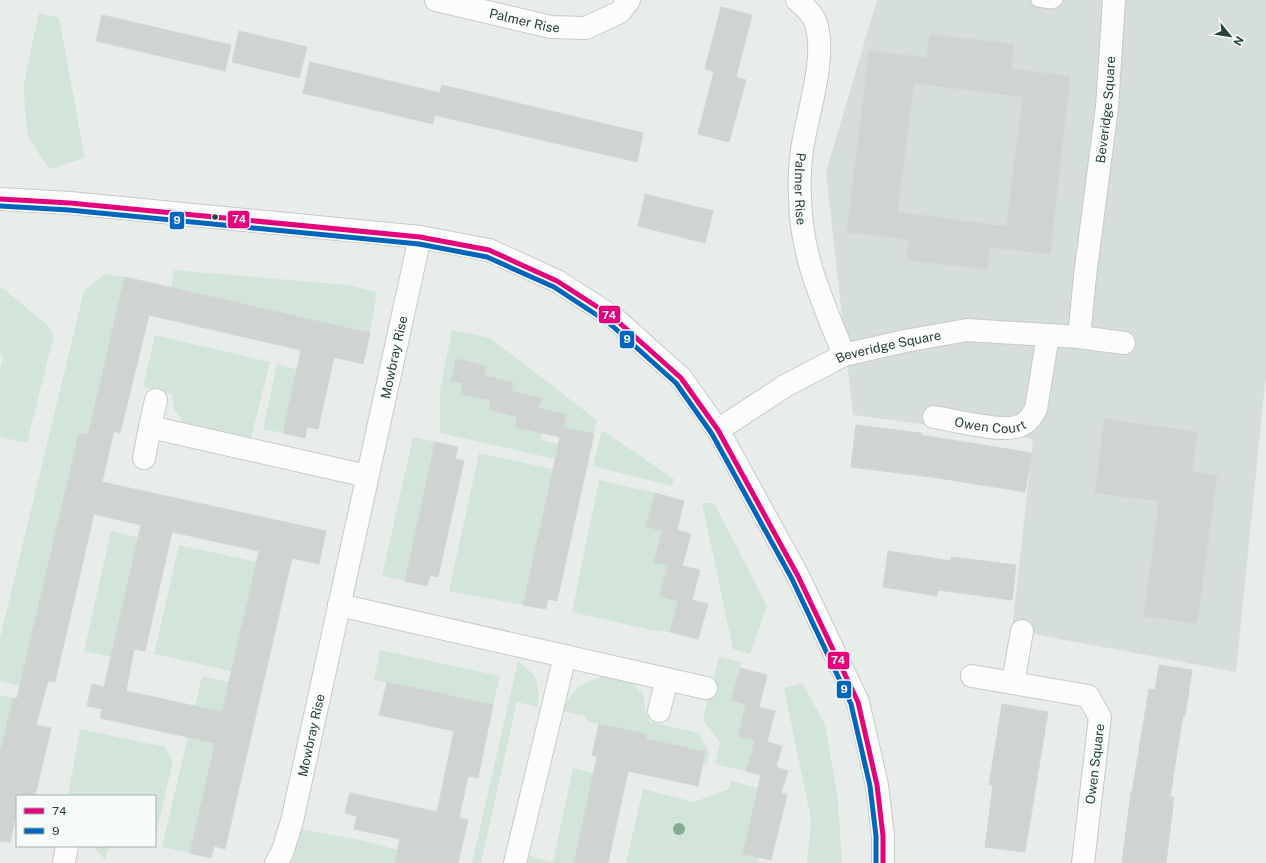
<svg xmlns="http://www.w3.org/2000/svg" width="1266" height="863" font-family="'Public Sans',sans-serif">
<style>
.built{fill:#d6dedb}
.green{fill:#d1e6d8}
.building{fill:#cfd4d2;stroke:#d1d6d4;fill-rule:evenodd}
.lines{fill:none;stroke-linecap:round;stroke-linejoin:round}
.service-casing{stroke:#c5cac8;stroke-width:15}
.minor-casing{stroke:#c5cac8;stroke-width:24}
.tertiary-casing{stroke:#c5cac8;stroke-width:24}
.service{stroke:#fcfcfc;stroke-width:13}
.minor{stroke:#fcfcfc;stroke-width:22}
.tertiary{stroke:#fcfcfc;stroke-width:22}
.bus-1-casing{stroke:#f7fbf9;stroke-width:8}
.bus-2-casing{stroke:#f7fbf9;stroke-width:8}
.bus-1{stroke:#e5007d;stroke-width:5}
.bus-2{stroke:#0065bd;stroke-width:5}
.tree{fill:#81ae93}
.bus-dot{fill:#24423a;stroke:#f7fbf9;stroke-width:1.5}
.labels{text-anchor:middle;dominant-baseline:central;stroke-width:3;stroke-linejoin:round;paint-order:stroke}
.street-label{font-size:13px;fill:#24423a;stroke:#f7fbf9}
.line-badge{stroke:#f7fbf9;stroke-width:1.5}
.badge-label{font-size:11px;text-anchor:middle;font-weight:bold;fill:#fff}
</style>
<rect width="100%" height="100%" fill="#e8edeb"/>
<path class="built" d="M877,0H1266V375L1236,672L1012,630L1033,439L853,415L826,172Z"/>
<path class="green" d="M39,13L59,18L85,158L49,169L28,137L25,114L24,85L30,53Z
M174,270L348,285L377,292L370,333L171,287Z
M105,274L125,277L88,435L79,433L20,686L0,681V638L84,291Z
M0,286L46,324L54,335L27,443L0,437V368L4,356L0,355Z
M452,330L490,338L597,420L594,434L563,427L538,408L541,398L511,391L513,382L484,376L486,366L456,359L451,380L463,383L461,394L491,400L489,411L517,417L542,433L541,440L558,444L555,459L440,433V390Z
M155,335L270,362L251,438L183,422L174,409L172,394L143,387Z
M277,364L297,369L283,433L263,429Z
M602,430L674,479L672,486L593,466Z
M413,437L435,442L405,581L382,576Z
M479,453L552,469L523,605L449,591Z
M599,480L655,493L646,526L662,531L654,562L668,565L660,596L678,601L670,632L651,630L572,612Z
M702,503H714L767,606L750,654L733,649Z
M111,531L138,537L111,657L84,651Z
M179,545L257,562L231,671L154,654Z
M380,650L500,676L493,705L374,680Z
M719,657L741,662L731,700L746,704L738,736L755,740L746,771L715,764L720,743L703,719Z
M518,661C539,677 539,682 538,707L517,702L481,863H472Z
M202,676L229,682L190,853L162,847Z
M606,676L631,682L644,695L645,709L650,722L699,733L709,753L707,764L703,763L705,752L646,739V734L588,722L585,716L561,711C575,688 580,682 606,676Z
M802,683L825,724L838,800L842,863H807L811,820L784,688Z
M0,695L13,698L0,754Z
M80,729L165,747L173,761L155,839V796H68Z
M573,768L594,773L574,863H528L529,856L553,862Z
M731,781L758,788L743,853L759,857L758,863H626L643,789L694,802L729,789Z
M301,829L360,840L398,850L395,863H290L293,859Z
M93,846H109L105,860Z"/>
<path class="building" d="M721,7L752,15L736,77L746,80L729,142L698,134L714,71L705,69Z
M102,15L231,45L225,71L96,41Z
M239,31L307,47L299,78L232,62Z
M930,35L1014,44L1011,69L1070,76L1050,254L990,247L987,269L907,260L909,239L847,232L869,51L927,58ZM914,83L1023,97L1006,227L897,212Z
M310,62L440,93L442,85L643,133L637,162L434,115L433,124L303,93Z
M645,194L713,211L705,243L638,226Z
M125,277L370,333L363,364L334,357L318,429L307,427L305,438L283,433L301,350L149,315L120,433L114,431L102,482L326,531L319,564L292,558L225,849L214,846L211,858L190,853L215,743L100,718L102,709L87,706L92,684L104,687L141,525L94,514L55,682L48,681L36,725L51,728L35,796H17V809L10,842L0,841V754L13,698H17L79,433L88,435ZM172,532L259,551L222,712L126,691L134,649L145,651Z
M456,359L486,366L484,376L513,382L511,391L541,398L538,408L566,414L563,427L594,434L557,601L548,599L546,609L523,605L560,437L515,427L517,417L489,410L491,400L461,394L463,383L451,381Z
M1104,419L1197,432L1192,472L1217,476L1197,623L1144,616L1159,501L1095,493Z
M856,425L921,433V435L1032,453L1025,492L932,477L851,467Z
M435,442L458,447L455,459L464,461L438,577L430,575L427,586L405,581Z
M655,493L684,501L677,530L691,534L682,566L700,570L692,600L708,604L698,639L670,632L678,601L660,596L668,565L654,562L662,531L646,526Z
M888,551L951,561V557L1016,565L1012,600L938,590L937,596L883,587Z
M1159,665L1192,670L1185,716L1183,715L1170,797H1174L1166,863H1122L1131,792H1132L1149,689L1155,690Z
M740,668L767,675L759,707L775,711L767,742L782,746L776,767L788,771L781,793L787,795L771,860L743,854L761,775L746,771L755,740L738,736L746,704L731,700Z
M387,682L493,705L478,778L468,776L459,818L468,820L458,863H395L400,839L354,829L357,816L345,813L350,793L437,812L454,731L379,715Z
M1002,704L1048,712L1025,852L985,847L993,785H989Z
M599,724L647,734L646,739L705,752L703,763L698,786L628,771L608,863H574L597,757L592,755Z"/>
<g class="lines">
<g class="service-casing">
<path id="service" d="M1038,0L1052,2L1056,0"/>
</g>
<g class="minor-casing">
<g id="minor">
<path id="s1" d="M436,0L551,27L586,28L620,12L629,0"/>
<path id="s2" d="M797,0C803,5 813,15 816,23C827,60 807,113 802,150C800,165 799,183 800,198C801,257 823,302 844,355"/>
<path id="s3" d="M1079,337L1085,276L1107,107L1114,0"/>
<path d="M156,400L150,427L367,476"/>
<path id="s4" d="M934,417C952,420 1004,433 1019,426C1028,423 1032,416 1036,409L1048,335"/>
<path id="s5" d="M718,430L785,386L844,355L905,341L967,330L1079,337L1124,343"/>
<path d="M144,458L150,427"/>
<path d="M339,605L706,688"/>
<path d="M972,676L1088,696L1100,717L1083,863"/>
<path d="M1013,683L1022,631"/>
<path d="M659,711L667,679"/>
<path d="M64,862L67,846"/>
<path id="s6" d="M276,863L282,853L292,821L420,237"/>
<path d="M515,863L565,656"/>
</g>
</g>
<g class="tertiary-casing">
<path id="tertiary" d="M0,199L70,203L420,237L489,250L557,281L613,317L681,378L718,430L798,576L858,702L877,785L883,836V863"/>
</g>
<use href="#service" class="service"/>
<use href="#minor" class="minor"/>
<use href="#tertiary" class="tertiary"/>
<g class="bus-1-casing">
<path id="bus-1" d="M0,199L70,203L420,237L489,250L557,281L613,317L681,378L718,430L798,576L858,702L877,785L883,836V863"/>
</g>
<g class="bus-2-casing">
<path id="bus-2" d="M0,206L69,210L419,244L487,257L554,287L609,323L676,383L712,434L792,579L851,704L870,786L876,836V863"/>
</g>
<use href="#bus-1" class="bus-1"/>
<use href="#bus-2" class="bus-2"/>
</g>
<circle class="tree" cx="679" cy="829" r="6"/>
<circle class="bus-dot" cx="215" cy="217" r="3.5"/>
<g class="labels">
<g class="street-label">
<text stroke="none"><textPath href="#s1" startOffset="91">Palmer Rise</textPath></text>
<text stroke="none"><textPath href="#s3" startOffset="229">Beveridge Square</textPath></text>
<text stroke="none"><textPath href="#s2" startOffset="198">Palmer Rise</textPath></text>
<text stroke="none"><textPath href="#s5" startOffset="192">Beveridge Square</textPath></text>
<text stroke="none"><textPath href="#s6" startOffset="520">Mowbray Rise</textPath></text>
<text stroke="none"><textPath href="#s4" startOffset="57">Owen Court</textPath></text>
<text stroke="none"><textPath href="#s6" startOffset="133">Mowbray Rise</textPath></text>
<text transform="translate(1095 764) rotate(-83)">Owen Square</text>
</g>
</g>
<g class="line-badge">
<rect x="227" y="210" width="23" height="19" rx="4" fill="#e5007d"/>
<rect x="169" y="211" width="16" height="19" rx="4" fill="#0065bd"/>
<rect x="598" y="305" width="23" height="19" rx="4" fill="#e5007d"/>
<rect x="619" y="330" width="16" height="19" rx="4" fill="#0065bd"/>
<rect x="827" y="651" width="23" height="19" rx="4" fill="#e5007d"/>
<rect x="836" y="680" width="16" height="19" rx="4" fill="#0065bd"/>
</g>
<g class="badge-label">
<text x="239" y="223">74</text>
<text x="177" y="224">9</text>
<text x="609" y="319">74</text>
<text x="627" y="343">9</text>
<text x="838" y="664">74</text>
<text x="844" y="693">9</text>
</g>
<rect x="16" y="795" width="140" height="52" fill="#f7fbf9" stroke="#a3b1ad"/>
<rect x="24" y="808" width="20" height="6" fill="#e5007d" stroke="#a3b1ad"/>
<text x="52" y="815" font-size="12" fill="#24423a">74</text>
<rect x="24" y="828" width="20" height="6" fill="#0065bd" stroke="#a3b1ad"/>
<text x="52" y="835" font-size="12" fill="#24423a">9</text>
<g transform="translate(1230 36) rotate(120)" stroke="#f7fbf9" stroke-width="3" paint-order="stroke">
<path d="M0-3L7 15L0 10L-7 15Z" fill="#24423a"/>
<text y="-6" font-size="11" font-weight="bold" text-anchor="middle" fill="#24423a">N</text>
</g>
</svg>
